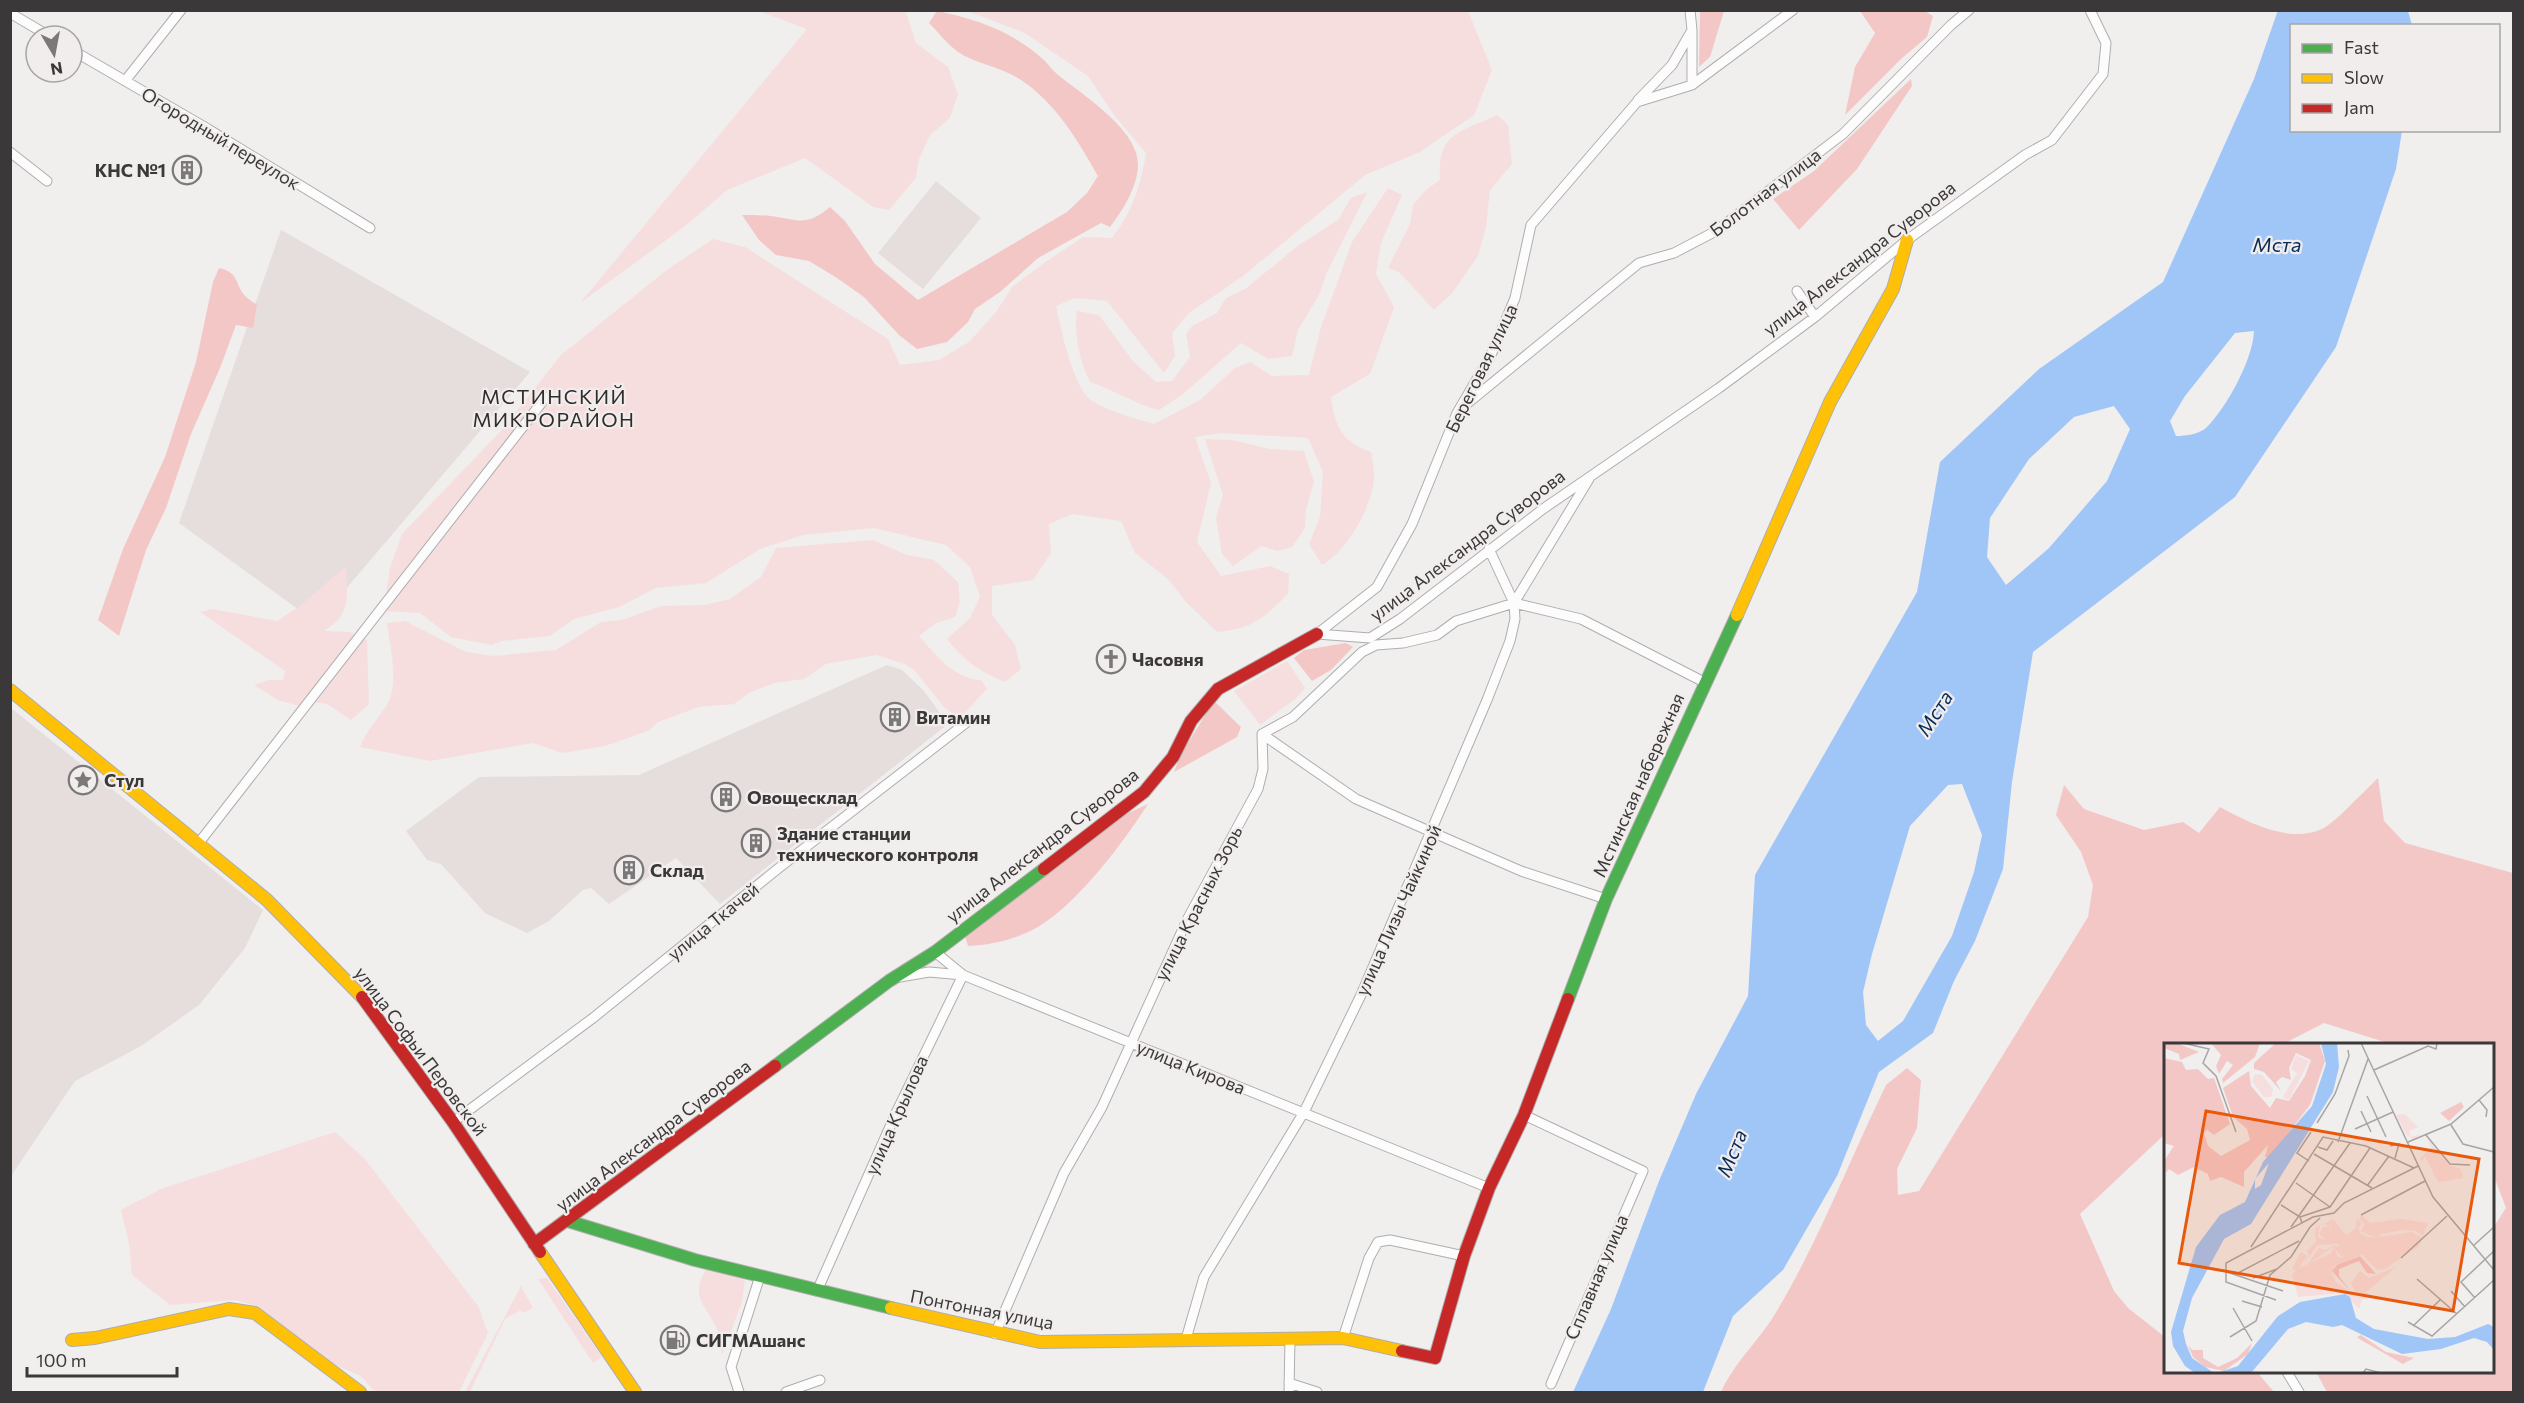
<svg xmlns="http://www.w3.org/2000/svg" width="2524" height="1403" font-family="Commissioner,sans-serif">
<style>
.built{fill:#e6dddd}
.green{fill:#f6dede}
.forest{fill:#f4c7c7}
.water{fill:#a0c6f8;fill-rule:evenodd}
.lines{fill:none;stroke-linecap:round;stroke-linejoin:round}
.street-casing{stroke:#afadad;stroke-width:11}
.fast-casing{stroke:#afadad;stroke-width:14}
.slow-casing{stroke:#afadad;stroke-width:14}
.jam-casing{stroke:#afadad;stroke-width:14}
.street{stroke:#fdfcfc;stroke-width:9}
.fast{stroke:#4caf50;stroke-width:12}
.slow{stroke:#ffc107;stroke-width:12}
.jam{stroke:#c62828;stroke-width:12}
.labels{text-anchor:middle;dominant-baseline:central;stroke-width:4.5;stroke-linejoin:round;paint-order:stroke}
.street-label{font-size:18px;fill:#3a3838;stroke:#f2eded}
.poi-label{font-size:18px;font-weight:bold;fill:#3a3838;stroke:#f2eded;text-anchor:start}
.water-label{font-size:20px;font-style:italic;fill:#072c58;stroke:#f2eded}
.neighbourhood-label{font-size:20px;letter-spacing:1.5px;fill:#312d2d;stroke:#f2eded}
.inset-road{fill:none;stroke:#a8a5a5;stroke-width:1.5}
.view{fill:#e8590c;fill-opacity:0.15;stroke:#e8590c;stroke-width:3}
.inset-edge{fill:none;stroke:#3a3838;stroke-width:3}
</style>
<rect width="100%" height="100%" fill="#f1eeee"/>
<path class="built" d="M936,181L981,218L923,289L878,253Z
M281,230L530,372L317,623L179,523Z
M887,665L902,670L924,691L948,724L720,904L676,858L609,904L591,888L583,890L549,921L527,933L485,913L441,864L427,860L406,831L479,777L639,775Z
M11,708L263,910L245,948L199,1005L141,1046L75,1081L11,1176Z"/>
<path class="green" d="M759,11H909L906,12L916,43L948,67L958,94L950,118L930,135L919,159L916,178L889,210L873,207L805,158L727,190L684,227L580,303L807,29Z
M967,11H1468L1492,70L1474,115L1420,152L1365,175L1243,276L1189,313L1172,333L1175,356L1164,373L1107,301L1075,298L1056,306C1061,329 1073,388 1092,401C1110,412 1134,418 1154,424L1200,400L1235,368L1250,362L1272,376L1309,375L1321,327L1352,242L1388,188L1402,195L1381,243L1376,274L1394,307L1370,374L1331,397C1335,427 1342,442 1371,452C1372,459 1374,468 1374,475C1374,504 1347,552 1322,565L1309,544L1320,517L1323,472L1308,438L1221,433L1195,437L1211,483L1197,542L1221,576L1270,566L1289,574L1288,594C1261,620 1255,628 1217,632L1187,603L1168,579L1135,553L1121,521L1072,514L1049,524L1051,553L1033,580L992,586V615L1015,645L1021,669L1005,682C980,672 963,660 947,639L970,618L980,597L970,567L946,545L874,528L803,535L760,549L706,583L656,588L619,607L574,619L550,636L501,641L492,645L451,637L420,613L384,611L390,568L402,534L500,432L561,355L668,269L713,239L745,247L888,339L900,365L939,360L969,342L996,312L1012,287L1044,263L1083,237L1112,238C1132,212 1141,186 1146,153L1114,115L1088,76L1023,32Z
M1497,115L1508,125L1512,164L1490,190L1486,227L1478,256L1452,293L1434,310L1399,272L1388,268L1410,224L1413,205L1427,189L1440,180C1437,131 1460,133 1497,115Z
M1367,192L1327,272L1319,295L1298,330L1292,356L1268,359L1241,343L1182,395L1159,410C1134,404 1115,390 1090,382C1079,359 1074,337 1077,311L1099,315L1132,360L1156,382L1172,381L1190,357L1186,334L1192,326L1217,313L1226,298L1245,289L1299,245L1338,220L1351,198Z
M1205,439L1233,440L1269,449L1304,451L1314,482L1306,509L1305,528L1292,547L1277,551L1262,546L1233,566L1222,554L1216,518L1223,495Z
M873,540L907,555L934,560L958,582L960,602L955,617L936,623L919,636C935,654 954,679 981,680L987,689L959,719L943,706L915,671L905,664L876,655L826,664L804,679L774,683L749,693L734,704L699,707L658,722L648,731L605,746L562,753L533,743L430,761L360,747C367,730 378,719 388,703C399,683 390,644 387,623L405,621L466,652L493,656L556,650L601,622L622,620L661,606L705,605L730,599L761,577L776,548Z
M346,566C347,597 352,613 324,631L350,632L367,640L369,704L351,720L327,704L313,702L299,706L278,700L254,685L269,680H283L285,671L200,612L212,609L277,621L300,606Z
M1287,661L1305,688L1295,699L1260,725L1234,691Z
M335,1132L364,1158L478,1306L488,1333L459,1392H375L361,1376L326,1361L257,1306L235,1300L170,1305L132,1275L129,1244L121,1210L161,1189Z
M706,1269L732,1273L745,1279L742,1302L722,1355C721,1346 720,1335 716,1327C704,1302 690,1298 706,1269Z
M547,1278L602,1357L593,1363L538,1279Z
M521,1286L533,1308L523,1313L521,1310L505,1319L470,1392H465Z"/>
<path class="forest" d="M937,11C956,15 976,20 994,28C1011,35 1031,48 1044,60C1049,65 1052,70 1057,74C1081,94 1138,129 1138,164C1138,186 1123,210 1110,227L1101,223L1038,258L1000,292L975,309L968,322L947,342L917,349L899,335L864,297L837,278L809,261L776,255L759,240L742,215C752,215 762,215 771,216C799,220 806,227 830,207L845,221L875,264L918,300L1067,212L1087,193L1098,176C1078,141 1056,103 1021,80C1002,67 976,64 958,52C948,45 938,32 929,23Z
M1700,11H1724L1710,57L1699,67Z
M1860,11H1925L1933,16L1927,37L1902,58L1845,115L1855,67L1875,33Z
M1911,79L1912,86L1857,169L1799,230L1773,199L1814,171Z
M219,268C240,273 234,283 245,296C248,299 253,302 257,305L253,328L236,325L220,368L191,434L166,508L146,550L119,636L98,620L123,549L165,457L196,362L213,282Z
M1346,643L1353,647L1331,670L1312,681L1294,658L1304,650Z
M1214,701L1241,727L1237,737L1174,772L1181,754Z
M2378,778L2384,821L2405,843L2513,873V1392H2327L2316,1372H2492L2493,1228L2506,1208L2493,1174L2492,1044H2391L2324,1023L2283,1044H2166L2165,1134L2080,1214L2114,1291L2128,1308L2165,1337L2166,1372H2257L2274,1392H1721C1735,1361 1761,1339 1778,1309C1820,1238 1850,1159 1886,1085L1907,1068L1921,1080L1917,1128L1897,1169L1898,1195L1919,1191L2088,917L2093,885L2081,852L2056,815L2064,785L2084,809L2144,830L2183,822L2199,833L2220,807C2248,822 2289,844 2322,829C2335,823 2365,790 2378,778Z
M1148,804C1122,844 1080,901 1038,927C1017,939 992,945 968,946L964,933L1124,815Z"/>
<path class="water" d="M2278,10L2408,11L2412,25L2292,26V130L2402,131L2396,169L2336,347L2235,497L2033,652L2012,782L2003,869L1975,941L1954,981L1933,1033L1879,1072L1837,1176L1783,1270L1733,1316L1703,1392H1573L1611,1309L1659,1181L1696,1094L1748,996L1755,875L1917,592L1940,462L2039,369L2163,282L2254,79ZM2254,331C2253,359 2227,407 2207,427C2200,434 2186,436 2176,436L2170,421L2185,396L2235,333ZM2114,406L2130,429L2107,481L2049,548L2006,585L1987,557L1990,518L2029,459L2074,417ZM1962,784L1982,835L1974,872L1952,936L1903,1021L1878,1041L1866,1025L1863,992L1872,954L1910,826L1948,785Z"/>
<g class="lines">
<g class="street-casing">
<path id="street" d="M10,13L49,36
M1692,32V85
M72,50L208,129L370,228
M125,81L181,10
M1638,100L1672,65L1692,30L1690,10
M10,152L47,181
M1797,291L1815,317
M1463,407L1639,263L1674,253L1716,231L1843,134L1951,25L1969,10
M1489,549L1514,603L1581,619L1704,682
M1317,634L1370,638L1400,619L1543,509L1719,388L1815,317L1907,240L2025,155L2052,140L2103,74L2106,43L2090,10
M1317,634L1377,587L1412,524L1457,413L1491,355L1515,298L1531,225L1637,102L1692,85L1793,10
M1262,734L1356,799L1521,871L1606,899
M198,844L546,397
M900,977L929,972L963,975L1489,1188
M1524,1115L1643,1171L1551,1384
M453,1122L593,1018L780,867L971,719
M817,1291L896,1113L963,975L935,952
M995,1334L1064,1173L1102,1107L1187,920L1258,789L1263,769L1262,734L1293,717L1362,652L1376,645L1403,643L1437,635L1456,621L1514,603
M1343,1338L1369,1258L1378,1242L1390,1240L1464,1256
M1186,1339L1204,1277L1304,1112L1361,995L1487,700L1510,641L1515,619L1514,603L1589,479
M2287,1372L2299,1392
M1289,1383L1317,1392
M739,1392L731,1367L760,1276
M786,1392L820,1380
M1289,1392L1290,1338"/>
</g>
<g class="fast-casing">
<path id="fast" d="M1568,999L1606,899L1737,615
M775,1066L889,981L935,952L1044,869
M568,1221L695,1260L891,1308"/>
</g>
<g class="slow-casing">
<path id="slow" d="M1737,615L1830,402L1893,289L1907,240
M10,690L267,900L362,997
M540,1252L635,1392
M891,1308L1040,1342L1343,1338L1402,1351
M72,1340L95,1338L229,1309L255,1313L360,1392"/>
</g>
<g class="jam-casing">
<path id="jam" d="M1044,869L1144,792L1173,757L1191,721L1218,689L1317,634
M362,997L453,1122L540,1252
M534,1244L775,1066
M1402,1351L1435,1358L1464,1256L1489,1188L1524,1115L1568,999"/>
</g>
<use href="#street" class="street"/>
<use href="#fast" class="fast"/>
<use href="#slow" class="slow"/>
<use href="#jam" class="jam"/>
</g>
<defs>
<g id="building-ring" transform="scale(1.5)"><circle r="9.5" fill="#f2eded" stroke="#7a7878" stroke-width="1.5"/><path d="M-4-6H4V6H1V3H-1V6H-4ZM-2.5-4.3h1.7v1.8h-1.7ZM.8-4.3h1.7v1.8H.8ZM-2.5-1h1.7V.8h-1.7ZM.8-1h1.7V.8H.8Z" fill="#7a7878"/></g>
<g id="church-ring" transform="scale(1.5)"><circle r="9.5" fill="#f2eded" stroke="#7a7878" stroke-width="1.5"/><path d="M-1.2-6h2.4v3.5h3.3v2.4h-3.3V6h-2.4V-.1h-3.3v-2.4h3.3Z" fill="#7a7878"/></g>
<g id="sight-ring" transform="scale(1.5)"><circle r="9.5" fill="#f2eded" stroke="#7a7878" stroke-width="1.5"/><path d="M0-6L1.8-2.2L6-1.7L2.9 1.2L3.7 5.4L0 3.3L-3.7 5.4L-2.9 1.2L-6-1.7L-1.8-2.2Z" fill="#7a7878"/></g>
<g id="fuel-ring" transform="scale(1.5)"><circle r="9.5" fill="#f2eded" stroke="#7a7878" stroke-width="1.5"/><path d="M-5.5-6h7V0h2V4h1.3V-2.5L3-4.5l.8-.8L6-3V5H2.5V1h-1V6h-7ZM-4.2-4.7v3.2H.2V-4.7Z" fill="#7a7878"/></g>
</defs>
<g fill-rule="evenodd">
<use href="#building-ring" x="187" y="170"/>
<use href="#church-ring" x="1111" y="659"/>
<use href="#building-ring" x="895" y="717"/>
<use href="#sight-ring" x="83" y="780"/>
<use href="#building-ring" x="726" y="797"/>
<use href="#building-ring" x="756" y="843"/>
<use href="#building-ring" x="629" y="870"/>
<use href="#fuel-ring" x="675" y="1340"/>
</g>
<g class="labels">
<g class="street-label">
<text transform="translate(221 138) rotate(31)">Огородный переулок</text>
<text transform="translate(1765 192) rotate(-37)">Болотная улица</text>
<text transform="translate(1859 258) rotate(-38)">улица Александра Суворова</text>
<text transform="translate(1481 368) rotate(-64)">Береговая улица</text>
<text transform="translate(1467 545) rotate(-37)">улица Александра Суворова</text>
<text transform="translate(1638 785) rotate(-66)">Мстинская набережная</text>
<text transform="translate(1042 845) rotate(-38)">улица Александра Суворова</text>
<text transform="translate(1198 903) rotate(-63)">улица Красных Зорь</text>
<text transform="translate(1398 910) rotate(-66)">улица Лизы Чайкиной</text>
<text transform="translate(713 921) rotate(-39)">улица Ткачей</text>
<text transform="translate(421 1051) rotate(53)">улица Софьи Перовской</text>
<text transform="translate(1191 1067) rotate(22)">улица Кирова</text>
<text transform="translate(896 1115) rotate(-66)">улица Крылова</text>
<text transform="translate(653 1135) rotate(-37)">улица Александра Суворова</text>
<text transform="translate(1596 1277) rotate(-67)">Сплавная улица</text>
<text transform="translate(982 1309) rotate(11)">Понтонная улица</text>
</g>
<g class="poi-label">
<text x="166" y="170" text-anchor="end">КНС №1</text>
<text x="1132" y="659">Часовня</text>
<text x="916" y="717">Витамин</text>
<text x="104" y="780">Стул</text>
<text x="747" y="797">Овощесклад</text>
<text x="777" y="833">Здание станции<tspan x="777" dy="21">технического контроля</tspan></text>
<text x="650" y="870">Склад</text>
<text x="696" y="1340">СИГМАшанс</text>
</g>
<g class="water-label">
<text x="2277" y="244">Мста</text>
<text transform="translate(1934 713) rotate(-57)">Мста</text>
<text transform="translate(1731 1153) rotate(-68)">Мста</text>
</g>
<g class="neighbourhood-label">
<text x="554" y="396">МСТИНСКИЙ<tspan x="554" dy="23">МИКРОРАЙОН</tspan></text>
</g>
</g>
<g transform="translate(2164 1043)">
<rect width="330" height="330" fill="#f1eeee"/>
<path d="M132,12L145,18L125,57L119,54L133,30L127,26ZM91,31L98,32L109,46L107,54H100L88,38ZM241,71L254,84L245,88L247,94L258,91L249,96L242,92L232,72ZM263,95L286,122L297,126L299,135L274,139L261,114L257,119L256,116L267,104ZM198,172L206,180L237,176L264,180L259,193L251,188L241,187L217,191L215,194L248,189L259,195L255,203L221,226L213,227L198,211L171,223L167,229L172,239L187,250L191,249L187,240L196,228L205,235L232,224L202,249L210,255L198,256L195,266L180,250L134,254L128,232L132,227L128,226L137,209L143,213L135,225L166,211L170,205L174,214L180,215L174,201L154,202L140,220L145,212L143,208L152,199L151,186L156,182L154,192L155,195L162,197L155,191L159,184L166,183L167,192V183L160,181L169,176L182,192L192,185L193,175L198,181L194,185L197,191L204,194L213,195L196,188L201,182L195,175ZM171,202L178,206V214L169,204L144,221L155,205L161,207Z" fill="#f6dede"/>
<path d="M0,0L15,1L35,9L16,17L15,11L0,5ZM47,0L84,1L96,0L91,14L59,40L58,36L69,22L63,18L55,31L52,23L57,12ZM112,0H155L161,18L146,62L105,115L101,114L104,102L80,129V144L57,134L46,138L44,131L30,124L14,132L5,126L2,130L0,118L10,103L0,100V15L18,19L22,27L34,26L44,36L50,35L66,81L50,92L43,87L40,90L44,103L57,113L86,97L83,86L69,74L59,45L85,28L87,43L106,65L112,55L125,58L141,33L147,17L132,10L125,25L127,37L118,34L112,39L117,48L100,29L90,26V20ZM297,59L300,64L285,78L276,70ZM196,213L212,231L203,230L195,218L175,226V233L187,249L168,228L173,222ZM197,292L222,309L250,315L239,321L197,297L193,294ZM88,300L84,311L60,328L41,324L29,314L24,302L28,307H39V315L54,324L73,315Z" fill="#f4c7c7"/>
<path d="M157,0H173L175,24L169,49L87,181L60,196L28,255L19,288L22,301L28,315L50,330H31L21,323L9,303L7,289L32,204L56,172L81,159L99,119L148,63L162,21ZM105,120L97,142L91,146V136ZM181,251L186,254L192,275L210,286L264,296L291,294L324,281L330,284V307L323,299L310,295L277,306L238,311L178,282L169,284L142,279L124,286L87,330H53L74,323L114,273L136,259Z" fill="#a0c6f8" fill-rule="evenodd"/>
<path class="inset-road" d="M19,0L45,6L39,20L52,33L72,89M197,0L269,154L330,227M210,27L264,3L272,6L273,0M203,53L222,94M315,57L323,67L322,74M197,68L207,89M153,80L171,51L185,13L184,7M287,82L299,101L330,109M191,86L229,69M262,92L286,121L306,122M174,99L204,16M244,99L287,81L330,44M226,103L235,101L231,115M154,104L163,107L169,98M150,111L208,145M145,118L133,110L147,89M132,140L166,164M203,143L225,113M117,162L136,174L138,180M197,172L261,138M136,174L166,164L206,105M127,184L186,100M309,203L330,184M87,204L159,94L202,103L250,125M237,215L283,173M63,229L119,248M74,230L135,198M89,235L113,226L127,214L146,184L156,175M253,236L293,271M287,248L301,264M311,255L297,239L330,208M112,257L62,239V220L149,174L170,170L180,160L254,123M78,258L98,264M69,265L88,298M244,279L268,293L330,237M249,283L276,257M66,294L92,278L106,232L113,226M199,330L202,326L217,330"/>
<path class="view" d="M42,68L315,116L289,268L15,220Z"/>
<rect width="330" height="330" class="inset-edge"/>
</g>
<rect width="2524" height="1403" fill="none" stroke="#3a3838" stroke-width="24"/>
<rect x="2290" y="24" width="210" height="108" fill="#f2eded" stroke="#a8a5a5" stroke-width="1.5"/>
<rect x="2302" y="44" width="30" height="9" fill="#4caf50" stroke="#a8a5a5" stroke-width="1.5"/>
<text x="2344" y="54" font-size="18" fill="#3a3838">Fast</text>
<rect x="2302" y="74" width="30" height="9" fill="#ffc107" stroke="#a8a5a5" stroke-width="1.5"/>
<text x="2344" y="84" font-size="18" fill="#3a3838">Slow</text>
<rect x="2302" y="104" width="30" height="9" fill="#c62828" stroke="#a8a5a5" stroke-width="1.5"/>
<text x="2344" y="114" font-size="18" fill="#3a3838">Jam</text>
<g transform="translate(54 54) rotate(170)"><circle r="28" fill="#f2eded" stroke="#a8a5a5" stroke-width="1.5"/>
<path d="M0-4.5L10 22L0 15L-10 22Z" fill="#7a7878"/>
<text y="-9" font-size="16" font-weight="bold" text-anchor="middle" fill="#3a3838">N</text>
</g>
<path d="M27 1367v9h150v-9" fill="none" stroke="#3a3838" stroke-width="3"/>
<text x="36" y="1367" font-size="18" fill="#3a3838" stroke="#f2eded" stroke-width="4.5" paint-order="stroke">100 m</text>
</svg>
